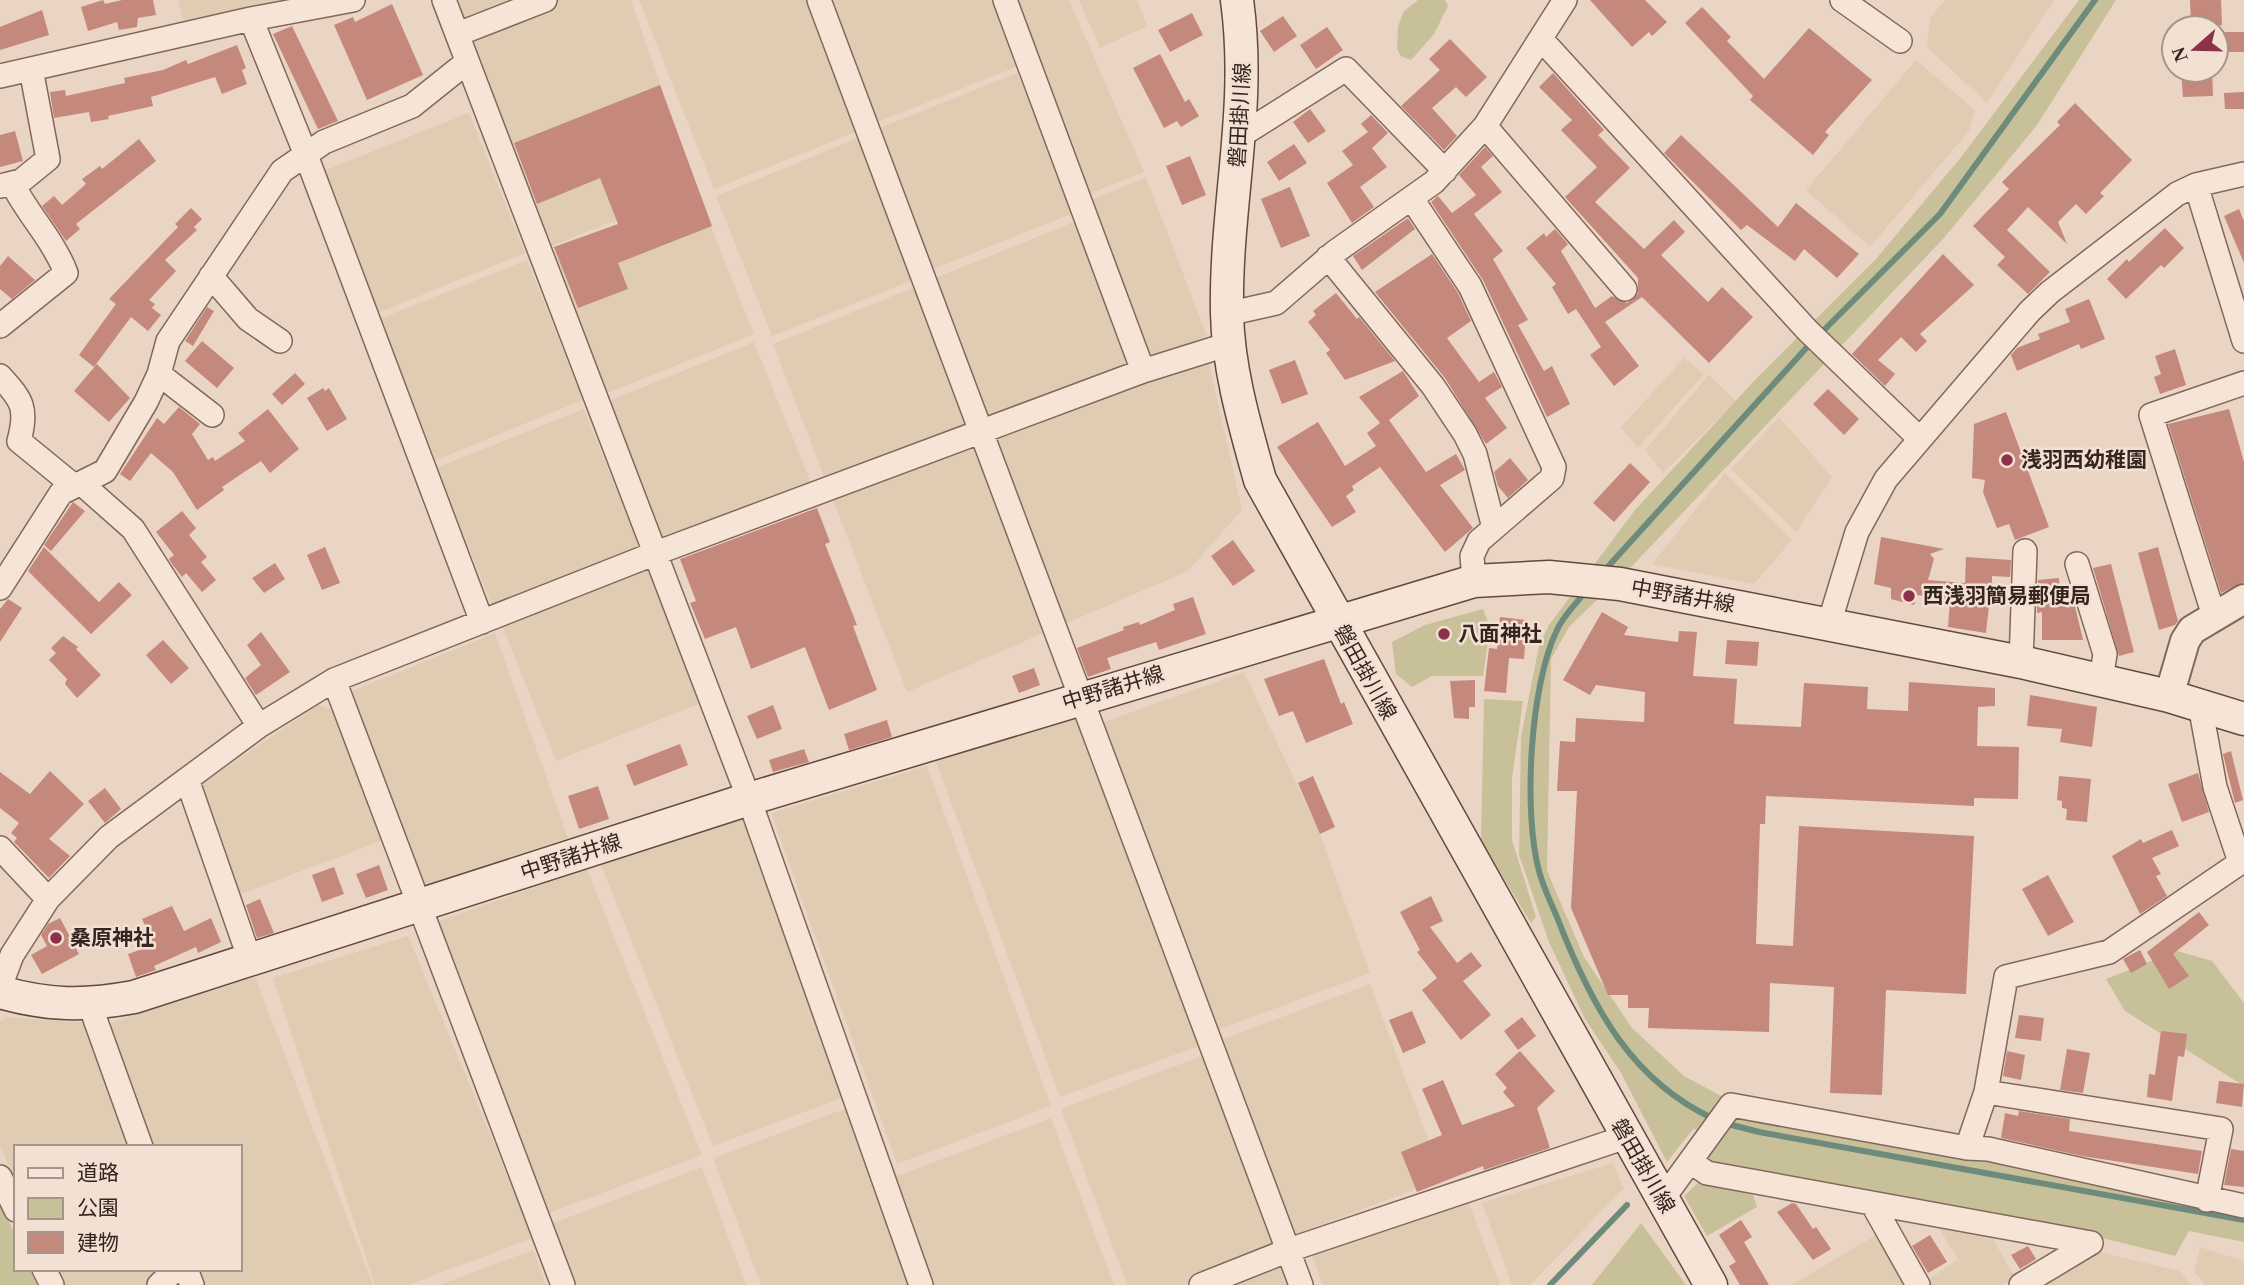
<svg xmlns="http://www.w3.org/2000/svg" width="2244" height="1285" font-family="'Times New Roman','Noto Sans JP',serif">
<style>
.farmland{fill:#dfccb2}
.green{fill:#c7c099}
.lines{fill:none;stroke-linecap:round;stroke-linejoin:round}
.stream{stroke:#6d8b7c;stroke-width:6}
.building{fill:#c5887d}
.minor-casing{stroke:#83675c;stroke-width:26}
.tertiary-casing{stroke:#83675c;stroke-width:32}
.secondary-casing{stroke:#65483f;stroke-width:35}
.minor{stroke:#f6e4d7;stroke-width:23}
.tertiary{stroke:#f6e4d7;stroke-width:28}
.secondary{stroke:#f6e4d7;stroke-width:32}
.poi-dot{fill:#8d314a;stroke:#f2e1d3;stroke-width:2.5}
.labels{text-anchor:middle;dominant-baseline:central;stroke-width:5;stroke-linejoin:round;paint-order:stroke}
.street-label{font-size:21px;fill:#35241f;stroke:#f2e1d3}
.poi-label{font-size:21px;font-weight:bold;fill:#35241f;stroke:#f2e1d3;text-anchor:start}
</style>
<rect width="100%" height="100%" fill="#ead5c4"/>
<path class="farmland" d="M178,0H347L183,20Z
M457,0H631L696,188L549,247Z
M639,0H810L861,130L714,189Z
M820,0H991L1016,67L868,126Z
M1014,0H1069L1144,172L1088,194Z
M1079,0H1137L1147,26L1100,48Z
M1945,0H2054L1987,103L1927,47L1930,18Z
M1916,60L1975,110L1969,131L1870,247L1806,190Z
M1017,73L1074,213L926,272L870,132Z
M469,113L525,253L378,313L321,172Z
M863,136L920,277L772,336L716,196Z
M1146,177L1207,336L1148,360L1092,200Z
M698,194L754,334L607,393L550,253Z
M1074,222L1131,362L983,421L927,281Z
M527,260L583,400L436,460L379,319Z
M920,285L977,426L1136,387L1208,359L1242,510L1188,571L907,692L773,344Z
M754,342L811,483L664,542L607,402Z
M1684,358L1704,374L1638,448L1621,427Z
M1709,375L1736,401L1663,473L1645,450Z
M584,409L640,549L493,608L436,468Z
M1779,417L1832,477L1796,532L1731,469Z
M1725,473L1792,540L1754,584L1652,564Z
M647,561L704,702L556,761L500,620Z
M495,633L568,838L423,885L350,692Z
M1244,672L1320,834L1370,973L1215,1031L1098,724Z
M318,705L332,710L381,841L238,895L198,787Z
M1073,716L1215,1040L1060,1097L933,754Z
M927,766L1051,1106L897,1164L771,813Z
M742,815L853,1094L713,1146L599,860Z
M587,869L702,1155L547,1214L439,921Z
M408,936L533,1238L408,1285H375L273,978Z
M255,977L373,1285H60L53,1269H240V1147H16V1182L0,1145V1022L6,1017L107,1024Z
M1370,984L1443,1179L1288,1237L1215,1042Z
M1215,1051L1288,1245L1183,1285H1127L1061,1109Z
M868,1100L897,1176L1051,1118L1114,1285H761L713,1158Z
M1613,1163L1624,1188L1530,1285H1512L1482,1203Z
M702,1167L746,1285H570L548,1225Z
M1462,1185L1500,1285H1323L1307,1243Z
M1935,1222L1993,1239L2015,1278L2002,1285H1927L1925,1282L1958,1259Z
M1878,1234L1906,1285H1792Z
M2200,1247L2244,1261V1285H2205L2194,1272Z
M2088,1249L2179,1271L2191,1285H2028Z
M533,1250L546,1285H439Z
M1298,1255L1309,1285H1219Z"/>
<path class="green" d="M1418,0H1445L1448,6L1434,34L1411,60L1401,56L1397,49L1398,27L1403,12Z
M2079,0H2116L2037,125L1943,239L1633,565L1569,627L1551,659L1547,871L1584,957L1632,1028L1684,1076L1742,1107L2244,1206V1242L2189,1231L2175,1256L2082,1233L1699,1168L1716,1135L1693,1129L1667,1162L1621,1073L1585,1019L1549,942L1519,855L1521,737L1539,646L1549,625L1635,510L1755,380L1876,259L1962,156Z
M1483,609L1490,627L1483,676H1432L1412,687L1396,674L1392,642L1425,625Z
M1484,699L1523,701L1512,779V840L1536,917L1531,923L1481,841Z
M2177,951L2212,961L2244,1003V1086L2125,1011L2106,979Z
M1702,1179L1753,1195L1757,1207L1707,1236L1684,1196Z
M0,1202L16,1237V1269H30L37,1285H0Z
M1641,1223L1686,1285H1592Z"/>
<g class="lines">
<path class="stream" d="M1604,571L1809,345L1940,214L2095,0
M1585,592C1576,604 1563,616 1557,630C1530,685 1523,812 1539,871C1544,891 1555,910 1562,930C1594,1009 1632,1081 1714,1119
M1724,1123L1759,1132L2244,1220
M1550,1285L1627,1205"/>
</g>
<path class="building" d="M103,0L105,4L122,0H153L156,15L138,18L137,27L119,30L117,22L88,31L81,7Z
M1590,0H1645L1667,22L1652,36L1649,32L1632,47Z
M2190,0H2221L2222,25L2191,26Z
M392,4L423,75L367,100L334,25L353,17L355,22Z
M1702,7L1731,37L1727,41L1764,79L1809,28L1872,80L1825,132L1829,135L1813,155L1750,100L1753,96L1685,23Z
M42,10L49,35L0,50V27Z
M1192,13L1203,35L1170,52L1158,30Z
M1283,16L1297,36L1274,52L1260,31Z
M292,26L338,121L318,129L273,34Z
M1327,27L1343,50L1316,69L1300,45Z
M2220,32H2244V52H2220Z
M1450,39L1487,77L1466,97L1456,87L1432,108L1457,136L1444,150L1401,106L1440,70L1429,59Z
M237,45L246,68L242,70L247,84L222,94L215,77L151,97L153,106L108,116L109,119L91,122L89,112L54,118L50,92L65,90L66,96L125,83L124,78L163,70L186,60L188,64Z
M1160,54L1185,102L1189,99L1199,116L1181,127L1177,121L1164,128L1133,68Z
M2181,70H2212L2213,96L2183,97Z
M1553,73L1604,130L1598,135L1630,168L1595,202L1644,249L1674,220L1685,232L1661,255L1708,302L1722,287L1753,317L1709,363L1642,297L1605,322L1639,366L1614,386L1590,355L1601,347L1576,309L1568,314L1552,287L1556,284L1526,248L1544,233L1546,237L1555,229L1568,244L1561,251L1595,308L1612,296L1627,303L1638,294V278L1565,197L1597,167L1561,130L1572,120L1539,87Z
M660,85L712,226L618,263L628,289L578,308L554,247L618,224L600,178L537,204L514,143Z
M2244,92V109H2225L2224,93Z
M2075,103L2132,160L2100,193L2104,196L2086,214L2076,204L2058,222L2067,244L2028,207L2007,230L2050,272L2028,294L1997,265L2005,257L1973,226L2009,189L2002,182L2060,125L2057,122Z
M1310,109L1326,131L1308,143L1293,122Z
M1371,115L1388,133L1372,148L1387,167L1360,187L1374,207L1352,223L1327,183L1353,165L1342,151L1368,132L1361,124Z
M15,131L23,161L0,167V135Z
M1681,135L1778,227L1796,203L1859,254L1837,278L1804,249L1795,261L1747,225L1741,230L1664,153Z
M139,139L156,161L76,224L80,229L66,241L42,206L54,196L62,205L86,184L82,179L100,166L102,169Z
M1294,144L1307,163L1279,181L1267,162Z
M1485,147L1493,156L1481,167L1502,192L1474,214L1503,251L1493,259L1528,320L1518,325L1544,371L1552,366L1570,404L1547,417L1483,280L1431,202L1438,196L1452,213L1476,195L1459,175Z
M1190,156L1206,195L1182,205L1166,166Z
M1290,187L1310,236L1281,248L1261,199Z
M191,208L202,219L194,227L197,230L165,260L176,271L149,300L155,304L152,308L161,315L148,331L131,317L94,367L79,355L116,304L109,299L178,227L175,224Z
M2239,209L2244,221V263L2224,216Z
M1408,218L1415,229L1362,270L1353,256Z
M2165,228L2184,248L2164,268L2161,265L2126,299L2107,279L2127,259L2129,262Z
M1432,254L1458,293L1471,321L1447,338L1479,382L1494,372L1502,387L1485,398L1507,428L1486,444L1445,378L1375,292Z
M1943,254L1974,285L1920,334L1927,341L1916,352L1901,337L1878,360L1895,374L1885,386L1852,354Z
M8,256L35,280L12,299L0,289V266Z
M1336,293L1357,319L1359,317L1395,361L1345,380L1326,353L1330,350L1308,322L1316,315L1313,311Z
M2089,299L2105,339L2081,349L2079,344L2017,371L2011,355L2017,348L2040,339L2038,334L2070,322L2065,309Z
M207,307L214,311L193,346L185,341Z
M202,341L234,368L217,388L185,361Z
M2175,349L2186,385L2160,394L2154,377L2161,374L2155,356Z
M1295,360L1308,394L1282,404L1269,370Z
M97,364L130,398L109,422L74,391Z
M1403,371L1419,396L1389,420L1426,472L1456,454L1465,470L1440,485L1473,528L1445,552L1380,467L1352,486L1354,490L1346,496L1356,512L1332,527L1277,447L1318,422L1345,466L1376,446L1367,433L1380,423L1359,397Z
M295,373L305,384L282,405L272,394Z
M323,388L325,391L329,388L347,419L327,431L307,398Z
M1828,389L1859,419L1844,435L1813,404Z
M179,407L200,424L192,434L208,460L213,457L215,461L245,441L238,433L268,409L299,449L270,473L261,461L222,487L224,490L197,510L173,472L151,453L130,481L120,474L157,418L164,424Z
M2229,409L2244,462V582L2221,593L2168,424Z
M2006,412L2049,527L2015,540L2009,524L1997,528L1983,492L1985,480L1972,478L1974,424Z
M1510,458L1528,480L1508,498L1498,486L1494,472Z
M1630,463L1650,482L1614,522L1593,503Z
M73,502L85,511L51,551L44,545Z
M817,508L830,542L825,544L857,625L853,626L877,690L829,710L805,647L751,669L736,627L705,639L690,603L696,601L680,559Z
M182,511L196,528L189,535L207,557L201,562L216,580L202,592L186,573L182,577L172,564L169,559L174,555L156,532Z
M1881,537L1944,549L1930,554L1934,559L1928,580L1965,583L1966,557L2011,560L2010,577L1992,576V606H1989L1986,633L1948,627L1950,600L1917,595L1914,605L1891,599V588L1874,584Z
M1233,540L1255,571L1233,586L1211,556Z
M44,547L99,602L119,582L132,595L91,634L28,571Z
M325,547L340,583L322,590L307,555Z
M2158,547L2178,621L2175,625L2159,630L2138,553Z
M275,563L285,579L264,593L252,578Z
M2111,564L2134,652L2119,656L2093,568Z
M2059,578L2060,595L2072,594L2083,640H2042V612L2037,613L2038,580Z
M1193,597L1206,634L1159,650L1156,642L1107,658L1111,669L1088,677L1077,648L1124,630L1123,627L1139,622L1140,625L1175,610L1173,604Z
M8,599L22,608L0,642V609Z
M1602,612L1628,627L1624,635L1678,642L1679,631L1697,632L1693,676L1737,679L1734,724L1801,727L1804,683L1868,687L1867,709L1908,711L1909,682L1995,688V706L1978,707L1977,746L2019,747L2018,799L1974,798V806L1766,796L1765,824H1760L1756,944L1793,946L1799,826L1974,836L1966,994L1886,990L1882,1095L1830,1093L1834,987L1770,983L1769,1032L1648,1028L1649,1008H1628V995H1608L1571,908L1577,791H1557L1560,741L1575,742L1576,718L1644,722L1645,692L1596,685L1590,695L1563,680Z
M1500,617L1527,620L1524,659L1509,658L1506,693L1484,691L1489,648L1497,649Z
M261,632L290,672L256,695L245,678L261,665L247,645Z
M63,636L78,647L76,649L101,675L77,698L65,684L67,679L49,660L56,653L51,648Z
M163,640L189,668L171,684L146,655Z
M1727,640L1759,642L1757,666L1725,664Z
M1324,659L1341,704L1344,702L1353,724L1306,743L1293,711L1279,716L1264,679Z
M1034,668L1040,685L1019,693L1012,676Z
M1475,680V707H1469V719L1454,718L1450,681Z
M2030,695L2097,707L2092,747L2060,742L2062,729L2027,726Z
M773,705L782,729L757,739L747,716Z
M887,720L892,737L849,750L844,734Z
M680,744L688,765L634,786L626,765Z
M804,749L809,762L773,772L769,760Z
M2231,751L2243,800L2235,803L2223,754Z
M50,771L84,804L49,839L70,856L49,878L14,842L17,838L11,833L19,823L0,808V772L30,794Z
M2198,773L2209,812L2182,822L2168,784Z
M1313,776L1335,827L1320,834L1298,783Z
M2059,776L2091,779L2087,822L2066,820L2067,809L2062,808V801L2057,800Z
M598,786L609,819L579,829L568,796Z
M105,788L121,809L105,823L88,801Z
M2172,830L2179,846L2152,858L2161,874L2156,876L2167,896L2140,914L2112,856L2141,839L2143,843Z
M379,865L388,890L366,898L356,874Z
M334,867L344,894L322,902L312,875Z
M2048,875L2074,922L2048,936L2022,889Z
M1431,896L1443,921L1430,927L1457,963L1471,952L1482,966L1463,981L1491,1015L1461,1040L1422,990L1437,978L1417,952L1420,950L1400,912Z
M260,899L274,933L257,938L246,905Z
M172,906L184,931L211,918L221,942L198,953L196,947L154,966L156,970L136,977L128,954L154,945L142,919Z
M2199,912L2209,925L2173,954L2189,976L2169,989L2147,952Z
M60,918L79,954L42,974L31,955L47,946L41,935L48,924Z
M2140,950L2147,964L2131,973L2123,959Z
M1412,1011L1426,1043L1403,1053L1389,1020Z
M2019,1015L2044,1018L2041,1041L2015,1038Z
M1522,1017L1536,1036L1518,1050L1504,1031Z
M2161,1031L2187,1034L2184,1057L2178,1056L2172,1101L2147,1097L2149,1074L2155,1075Z
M2067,1049L2090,1053L2083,1093L2060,1090Z
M1520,1051L1555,1091L1537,1108L1550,1148L1484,1170L1483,1166L1417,1192L1401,1152L1442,1135L1422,1089L1443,1080L1462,1125L1515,1106L1503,1092L1507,1088L1495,1074Z
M2007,1051L2025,1055L2021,1080L2003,1076Z
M2219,1081L2244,1084L2242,1107L2216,1103Z
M2019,1111L2070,1119L2069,1131L2202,1151L2198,1174L2082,1156L2001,1138L2005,1113L2018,1116Z
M2231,1149L2244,1151V1187L2224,1185Z
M1792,1203L1796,1204L1813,1229L1816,1227L1831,1249L1813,1260L1777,1212Z
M1741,1220L1752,1237L1744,1242L1769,1285H1740L1729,1266L1736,1262L1719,1235Z
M1930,1235L1947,1262L1928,1273L1912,1246Z
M2028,1246L2036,1259L2020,1269L2011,1255Z"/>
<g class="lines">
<g class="minor-casing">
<path id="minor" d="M444,0L749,799L921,1285
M819,0C977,429 1142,856 1301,1285
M1005,0L1143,371
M1842,0L1900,41
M251,19L306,155L482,622
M458,34L545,0
M1541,39L1807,330L1920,439
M0,76L251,19L353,0
M1485,126L1625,289
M1240,136L1346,69L1445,171
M2196,185L2244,341
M0,186L21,181L48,159L31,69
M1412,199L1470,286L1554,467L1552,478L1479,541L1472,556L1474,581
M1328,257L1433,386L1465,434L1475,454L1494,528
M211,276L248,319L280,341
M1227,314L1276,303L1335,252L1434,182L1485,126L1565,0
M0,326L66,273C53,239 28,215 12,183
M159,374L212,415
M0,376C22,400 28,408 19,441L74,486
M81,483L133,529L259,726
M2077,564L2105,654L2101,680
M0,588L61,493L105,471L146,402L159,374L168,341L282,171L324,142L412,106L467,62
M2214,616L2151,415L2244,383
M1829,624L1857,532L1886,479L2030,311L2050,292L2177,194L2196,185L2244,174
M2021,662L2025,551
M334,680L563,1285
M2200,705L2215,787L2240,862
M188,782L250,960
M0,848L48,899
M0,987L12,955L48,899L109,837L259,726L334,680L656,553L1143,371L1229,344
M90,1005L141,1147
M1986,1092L2221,1129L2207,1200
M1967,1148L1988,1149L2244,1206
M1691,1162L1707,1173L2091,1243
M0,1177L16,1210
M1662,1200L1731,1105L1967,1148L1986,1092L2006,977L2109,952L2244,860
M1872,1203L1918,1285
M44,1269L52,1285
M186,1269L192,1285
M159,1285L176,1269
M1201,1285L1289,1250L1626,1137
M2021,1285L2091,1243"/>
</g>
<g class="tertiary-casing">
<path id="tertiary" d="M2169,696L2185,641L2192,630L2244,599"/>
</g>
<g class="secondary-casing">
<path id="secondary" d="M1237,0C1252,108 1225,206 1227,313C1228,369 1245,426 1260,480L1711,1285
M0,992C49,1006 85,1006 134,997L749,799L1474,581L1549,577L1620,584L2021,662L2169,696L2244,719"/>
</g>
<use href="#minor" class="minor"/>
<use href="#tertiary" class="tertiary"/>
<use href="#secondary" class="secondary"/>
</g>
<g class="poi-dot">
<circle cx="2007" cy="460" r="7"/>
<circle cx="1909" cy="596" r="7"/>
<circle cx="1444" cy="634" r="7"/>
<circle cx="56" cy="938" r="7"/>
</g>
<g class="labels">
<g class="street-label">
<text transform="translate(1240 115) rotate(-87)">磐田掛川線</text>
<text transform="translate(1683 596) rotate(10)">中野諸井線</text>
<text transform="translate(1365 672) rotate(61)">磐田掛川線</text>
<text transform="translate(1113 688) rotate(-17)">中野諸井線</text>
<text transform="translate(571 857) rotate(-18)">中野諸井線</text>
<text transform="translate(1643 1166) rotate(60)">磐田掛川線</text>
</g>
<g class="poi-label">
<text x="2021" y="460">浅羽西幼稚園</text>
<text x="1923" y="596">西浅羽簡易郵便局</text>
<text x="1458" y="634">八面神社</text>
<text x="70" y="938">桑原神社</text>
</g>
</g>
<rect x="14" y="1145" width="228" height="126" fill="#f2e1d3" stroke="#a6958b" stroke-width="2"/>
<rect x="28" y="1168" width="35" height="10" fill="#f6e4d7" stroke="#a6958b" stroke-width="2"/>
<text x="77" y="1180" font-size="21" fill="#35241f">道路</text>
<rect x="28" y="1198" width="35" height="21" fill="#c7c099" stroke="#a6958b" stroke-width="2"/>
<text x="77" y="1215" font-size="21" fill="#35241f">公園</text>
<rect x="28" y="1232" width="35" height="21" fill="#c5887d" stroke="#a6958b" stroke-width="2"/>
<text x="77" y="1250" font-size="21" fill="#35241f">建物</text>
<g transform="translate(2195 49) rotate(250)"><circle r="33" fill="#f2e1d3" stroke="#a6958b" stroke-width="2"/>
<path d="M0-5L12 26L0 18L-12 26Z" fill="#8d314a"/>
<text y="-10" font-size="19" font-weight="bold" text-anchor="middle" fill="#35241f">N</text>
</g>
</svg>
